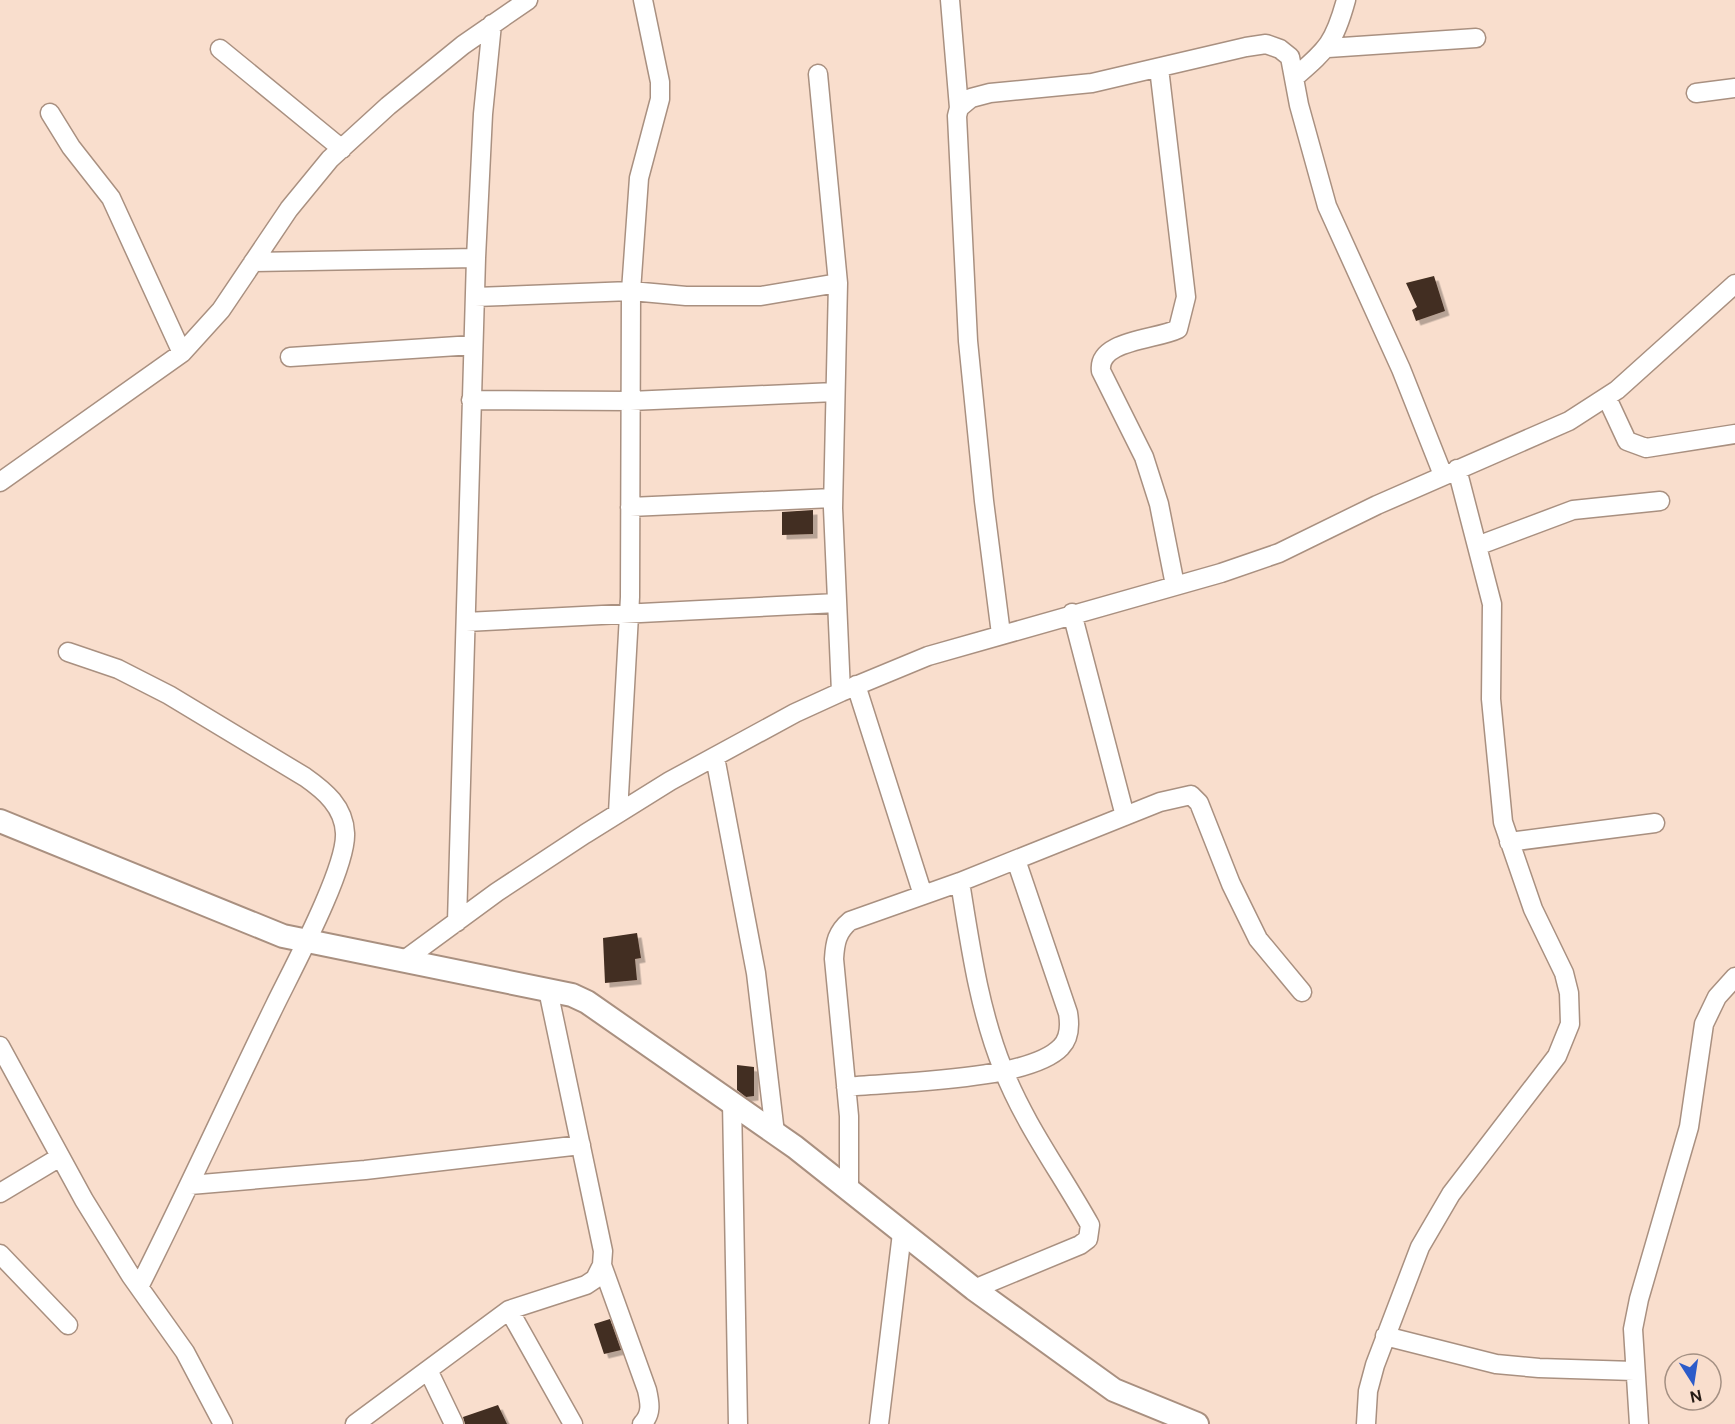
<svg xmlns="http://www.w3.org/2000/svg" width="1735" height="1424" font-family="'DM Sans',sans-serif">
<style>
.building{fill:#432e21;filter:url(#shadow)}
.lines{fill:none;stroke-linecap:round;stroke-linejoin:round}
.minor-casing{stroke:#a99080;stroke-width:21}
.tertiary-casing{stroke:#a99080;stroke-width:26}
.minor{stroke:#fff;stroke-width:18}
.tertiary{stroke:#fff;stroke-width:22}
</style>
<defs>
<filter id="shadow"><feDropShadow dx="4.5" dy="4.5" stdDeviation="0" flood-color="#0004"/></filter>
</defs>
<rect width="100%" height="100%" fill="#f9decd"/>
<path class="building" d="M1434,276L1445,311L1416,321L1412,310L1417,307L1406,283Z
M813,510V534L782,535V512Z
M637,933L641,958L635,959L637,980L605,983L603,938Z
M737,1065L754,1067V1096L746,1097L737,1090Z
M610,1319L621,1350L604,1354L594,1324Z
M498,1405L507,1424H465L463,1417Z"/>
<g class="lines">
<g class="minor-casing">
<path id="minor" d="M950,0L959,108
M1328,48L1476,38
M220,49L342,149
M1159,68L1186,297L1178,329C1156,340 1097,340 1101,371L1144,457L1159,504L1175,585
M818,74L838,283L833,508L841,692
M1294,78C1327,49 1334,44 1346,0
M1696,93L1735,88
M50,113L71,147L111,198L182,353
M253,262L476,258
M475,297L631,291L686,296H761L838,283
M290,357L473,345
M1607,398L1627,441L1646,448L1735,434
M471,400L630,401L835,392
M0,482L182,353L221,310L289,209L330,159L388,106L463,45L528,0
M630,507L833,498
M1477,546L1573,510L1660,501
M1072,613L1125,816
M466,622L837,603
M1001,634L984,501L968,341L957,116L959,108L971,98L990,93L1092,83L1246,47L1266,44L1280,49L1290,57L1299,105L1327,206L1401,369L1443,475
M68,652L118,669L169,695L305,777C325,791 344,807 345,833C347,868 292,970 275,1005C229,1099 186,1194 139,1287
M856,685L923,895
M715,757L756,973L775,1133
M618,813L630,597L631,291L639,178L660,99V82L643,0
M1509,842L1655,823
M960,882C970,944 979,1010 1003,1069C1025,1125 1061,1173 1090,1225L1088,1239L1080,1245L974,1289
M457,922L476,258L483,114L492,24
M403,961L497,892L585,834L670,781L795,713L841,692L928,656L1221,573L1279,553L1377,505L1569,421L1617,390L1735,284
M0,1046L84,1200L131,1276L185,1352L223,1424
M846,1087C895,1082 1029,1081 1061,1047C1070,1038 1070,1025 1068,1013L1016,860
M732,1102L738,1424
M190,1185L365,1170L581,1145
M849,1190V1116L834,959C835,942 837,932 850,921L960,882L1160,802L1191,795L1199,803L1231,884L1258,939L1302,992
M0,1193L60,1157
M0,1254L68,1325
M602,1265L647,1390C650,1403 652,1414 642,1424
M509,1310L573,1424
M1385,1336L1496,1364L1539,1368L1634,1371
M428,1370L454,1424
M355,1424L509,1310L586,1285L595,1279L602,1265L603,1251L548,990
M879,1424L902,1233
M1366,1424L1368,1391L1375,1365L1420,1247L1451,1194L1557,1056L1570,1024L1569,993L1564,973L1533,909L1503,822L1491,699L1492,604L1457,469
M1639,1424L1633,1329L1639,1299L1689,1127L1704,1024L1717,997L1735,977"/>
</g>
<g class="tertiary-casing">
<path id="tertiary" d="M0,821L283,936L572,995L587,1002L795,1147L974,1289L1114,1390L1197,1424"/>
</g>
<use href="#minor" class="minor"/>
<use href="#tertiary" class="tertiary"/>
</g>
<g transform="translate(1693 1382) rotate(168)"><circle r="28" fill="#f9decd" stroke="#a49083" stroke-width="1.5"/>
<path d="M0-4.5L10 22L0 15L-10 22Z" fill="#2c5bc9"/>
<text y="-9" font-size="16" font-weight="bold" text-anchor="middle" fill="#241a14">N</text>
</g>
</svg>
